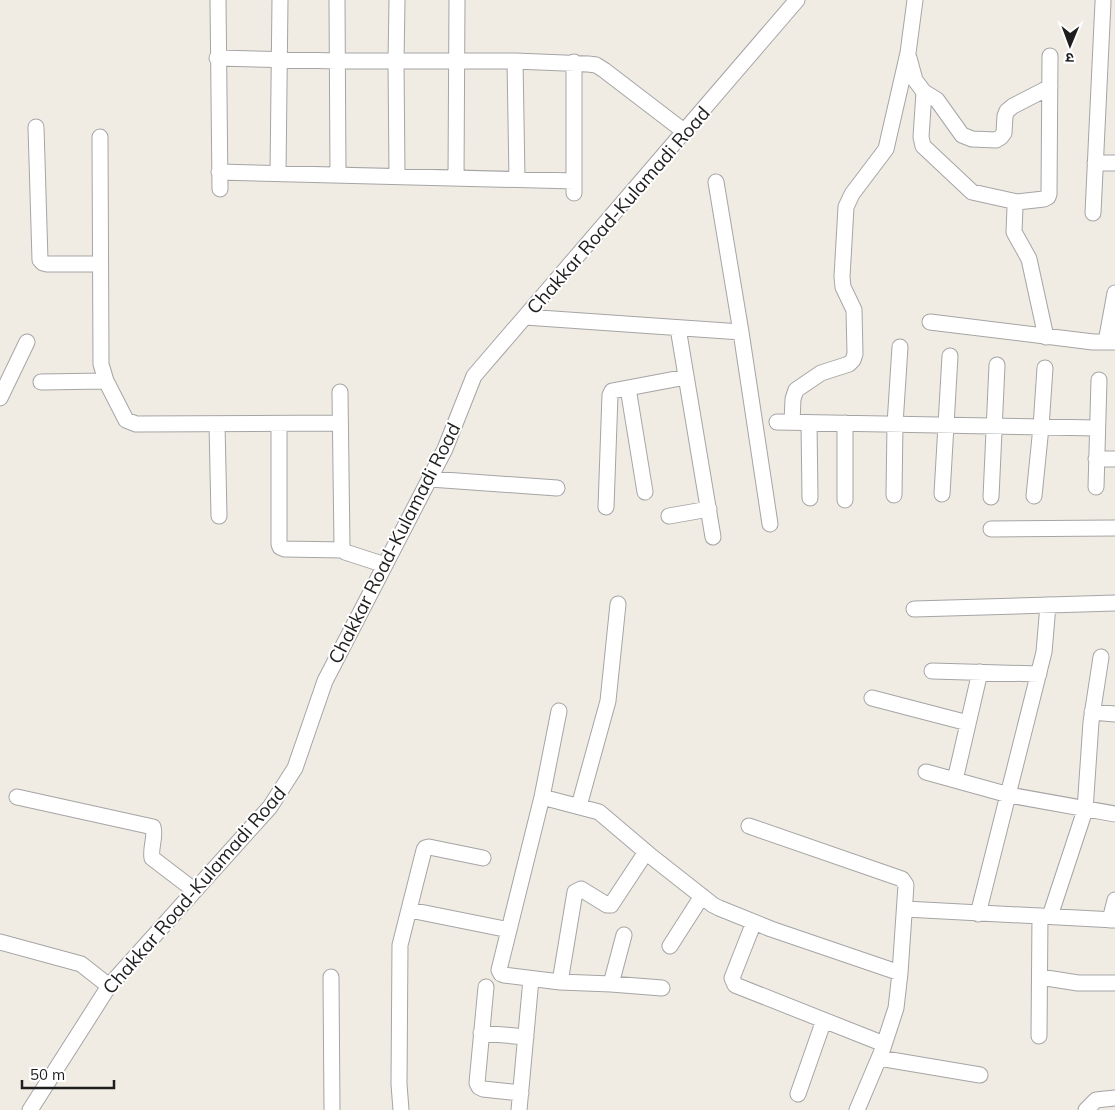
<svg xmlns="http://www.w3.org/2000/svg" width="1115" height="1110" font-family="Mulish,'Noto Sans Devanagari',sans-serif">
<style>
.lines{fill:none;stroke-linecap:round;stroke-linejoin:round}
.minor-casing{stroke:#a5a5a5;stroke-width:17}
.minor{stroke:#fff;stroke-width:15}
.labels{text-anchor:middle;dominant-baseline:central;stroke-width:4;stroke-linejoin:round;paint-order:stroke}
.street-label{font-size:19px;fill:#1e1e1e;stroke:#fff}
</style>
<rect width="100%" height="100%" fill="#f0ece4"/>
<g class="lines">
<g class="minor-casing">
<path id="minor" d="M218,0L220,189
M337,0L338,175
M397,0L396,61L397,176
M217,58L337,61H515L588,64L596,65L604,70L685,132
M909,58L915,80L924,92L937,100L962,135L972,139L996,140L1001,137L1004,133L1005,116L1007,111L1013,106L1050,87
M515,61L517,179
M924,92L921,137L923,146L972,192L1017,202
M36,127L40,260L43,263L47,264H100
M100,137L101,364L106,381L126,420L136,424L340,423
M1095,163H1115
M219,172L574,181
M278,173L280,0
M456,178L457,0
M716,182L741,332L770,524
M574,193V62
M1093,213L1103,2
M525,317L741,332
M930,322L1093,342H1115
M678,328L713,537
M1046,337L1029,259L1014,232L1015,207L1017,202L1044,199L1048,197L1049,194L1050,56
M1106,342L1115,293
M41,382L106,381
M628,388L645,492
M340,392L342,547L345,552L385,565
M0,398L27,342
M777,422L1097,428
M792,422L793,399L796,390L821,373L849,364L853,360L855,354L854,310L843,287L842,277L846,207L852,194L886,149L908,53L915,0
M809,423L810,498
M217,424L219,516
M279,424V544L280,547L285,549L343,550
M1096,459H1115
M430,479L557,488
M1096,487L1099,380
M942,494L950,356
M894,495L895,424L900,347
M1034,496L1041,427L1045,368
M991,497L997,365
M845,500V423
M606,507L610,395L612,391L686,377
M669,516L709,509
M991,529L1115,528
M914,609L1115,603
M932,671L1039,674
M872,698L968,723
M559,711L542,797L499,970L501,974L504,975L560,982L611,984L662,988
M1092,712L1115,714
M926,772L1009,795L1115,814
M955,780L980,672
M17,797L153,827C156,837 150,848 152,858L194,890
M542,797L599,812L652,857L713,905L719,908L771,929L900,973
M579,806L608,701L618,604
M749,826L902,879L906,885L900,973L896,1008L882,1051L857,1110
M905,909L1115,920
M410,910L509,930
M978,914L1044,652L1048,605
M1050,916L1085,810L1091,722L1101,657
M1110,920L1115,900
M754,922L732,978L735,985L884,1044
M0,942L81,964L109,986
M670,946L702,896
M331,977L332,1110
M1040,977L1078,983H1115
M560,982L575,892L581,889L607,905H611L646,852
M611,984L624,935
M486,987L477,1083L479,1087L483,1089L521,1093
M481,1033L526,1037
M1039,1036L1040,916
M879,1058L980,1075
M798,1094L824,1020
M30,1110L109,986L270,807L295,768L325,681L445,449L474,376L797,0
M401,1110L399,1084L400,945L424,850L425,848L429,847L483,858
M519,1110L531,979
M1086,1110L1096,1100L1115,1098"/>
</g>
<use href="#minor" class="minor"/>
</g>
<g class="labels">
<g class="street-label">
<text transform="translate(618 210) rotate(-49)">Chakkar Road-Kulamadi Road</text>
<text transform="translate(394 543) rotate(-63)">Chakkar Road-Kulamadi Road</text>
<text transform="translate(194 890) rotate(-49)">Chakkar Road-Kulamadi Road</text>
</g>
</g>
<g transform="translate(1070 45) rotate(181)" stroke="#ffffff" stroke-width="4" paint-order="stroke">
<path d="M0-4L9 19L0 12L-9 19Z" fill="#1e1e1e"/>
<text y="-8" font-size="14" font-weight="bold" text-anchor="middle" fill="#1e1e1e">उ</text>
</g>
<path d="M22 1080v8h92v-8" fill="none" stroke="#1e1e1e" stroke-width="2.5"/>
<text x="30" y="1080" font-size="15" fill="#1e1e1e" stroke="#ffffff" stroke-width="4" paint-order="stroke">50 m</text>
</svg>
